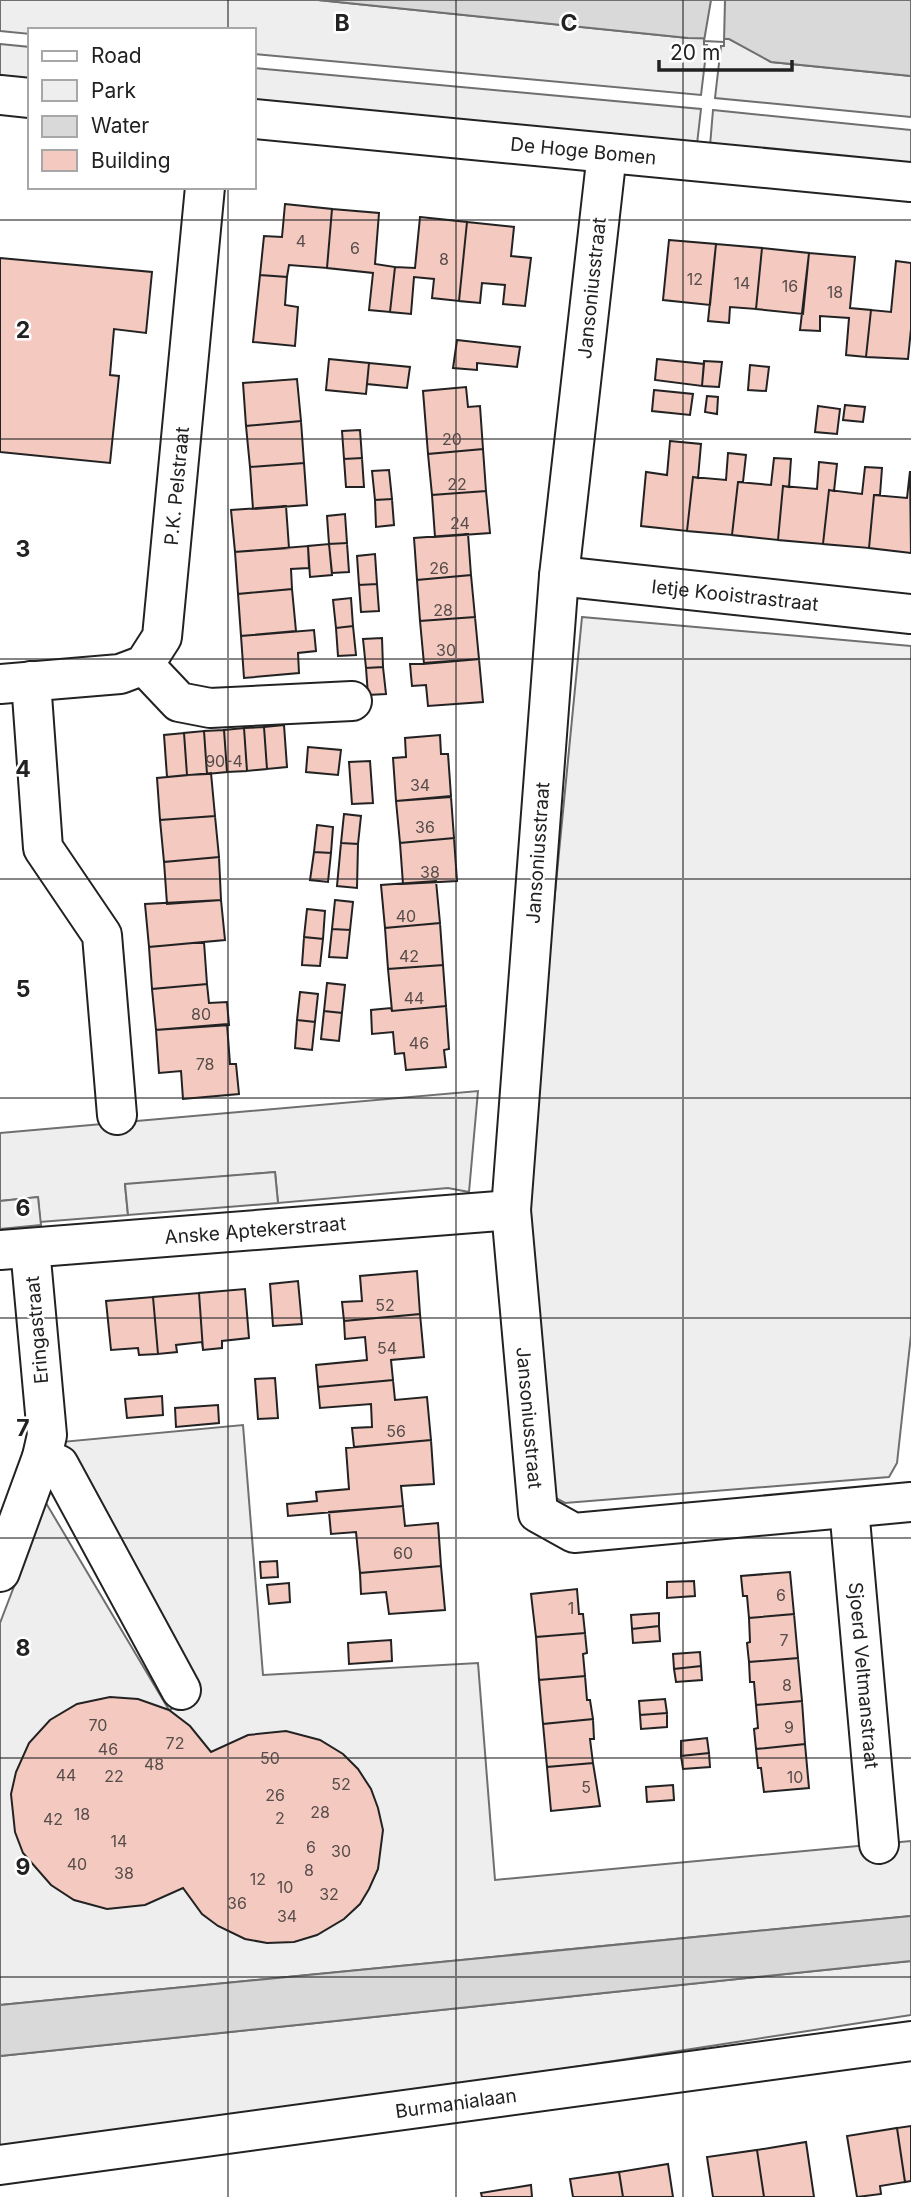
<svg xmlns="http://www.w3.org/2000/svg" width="911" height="2197" font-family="Inter,sans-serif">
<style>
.green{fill:#eee;stroke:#6f6f6f;stroke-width:2}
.parking{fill:#ededed;stroke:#6f6f6f;stroke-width:2}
.water{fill:#d9d9d9;stroke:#6f6f6f;stroke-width:2}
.pier{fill:#fff;stroke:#6f6f6f;stroke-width:2}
.building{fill:#f3c9c0;stroke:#222;stroke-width:2}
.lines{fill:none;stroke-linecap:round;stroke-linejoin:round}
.minor-casing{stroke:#222;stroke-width:42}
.minor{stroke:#fff;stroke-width:38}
.grid{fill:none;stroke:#222;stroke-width:2;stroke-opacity:0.55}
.labels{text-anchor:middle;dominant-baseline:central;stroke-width:5;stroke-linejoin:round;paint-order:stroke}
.number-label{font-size:16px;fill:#564c4a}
.street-label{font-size:19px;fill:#222;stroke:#fff}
.grid-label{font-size:23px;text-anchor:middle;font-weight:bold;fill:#222;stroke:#fff;stroke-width:5;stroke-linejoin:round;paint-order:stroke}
</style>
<rect width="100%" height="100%" fill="#fff"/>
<path class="green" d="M0,0H318L688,38H704V45H707L701,95L254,54V30H30V34L0,31Z
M724,39H730L747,47L771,62L911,76V117L715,98L721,46H724Z
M0,44L30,47V81L0,78Z
M254,68L701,109L697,144L254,103Z
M713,110L911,130V165L710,146Z
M582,617L911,646V1335L897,1463L889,1477L565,1503L554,1497L530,1228L534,1108Z
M478,1091L469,1192L448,1188L278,1203L275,1172L125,1185L128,1215L40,1222L38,1197L0,1201V1133Z
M243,1425L263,1675L478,1663L495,1880L911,1841V1916L0,2005V1623L46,1503L169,1710L198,1697L61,1442Z
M911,1961V2015L0,2156V2056Z"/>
<path class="parking" d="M275,1172L278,1203L128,1215L125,1184Z
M38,1197L41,1225L0,1229V1201Z"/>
<path class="water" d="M318,0H911V76L771,62L729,39L688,38Z
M911,1916V1961L0,2056V2005Z"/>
<path class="pier" d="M711,0H725L724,42L704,41Z"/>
<path class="building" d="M285,204L332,209L327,268L289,265L287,277L260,275L264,236L282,237Z
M332,209L379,213L375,264L395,267L390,312L369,310L373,273L327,268Z
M420,217L467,222L459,301L432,298L434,279L414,277L411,314L390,312L395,267L415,268Z
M467,222L514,227L511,256L531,258L525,306L503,304L505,285L482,283L480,303L459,301Z
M669,240L716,244L710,305L663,300Z
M716,244L762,248L756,309L730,307L729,323L708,321Z
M762,248L809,253L803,314L756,309Z
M809,253L855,257L850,308L871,310L866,357L846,355L849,318L820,316V331L800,330Z
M0,258L152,272L146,333L114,329L110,375L119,376L110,463L0,452Z
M896,261L911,263V329L908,359L866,357L871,310L891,312Z
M260,275L287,277L285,305L298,307L295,346L253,342Z
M457,340L520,347L517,367L477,363V370L453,368Z
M329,359L369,363L366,394L326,390Z
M657,359L704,364L702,386L655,380Z
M704,361L722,362L719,387L702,386Z
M369,363L410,367L407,388L367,384Z
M750,365L769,367L766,391L748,390Z
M297,379L301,421L246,426L243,383Z
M466,387L468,407L480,406L483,449L428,454L423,391Z
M654,390L693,394L690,415L652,411Z
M707,396L718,397L717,414L705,412Z
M845,405L865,407L863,422L843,420Z
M818,406L840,409L837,434L815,432Z
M301,421L304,463L250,467L246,426Z
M360,430L362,458L344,459L342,431Z
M670,441L701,444L698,478L693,477L687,531L641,526L646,472L667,475Z
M483,449L486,491L432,495L428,454Z
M728,453L746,455L743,482H738L732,535L687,531L693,477L726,480Z
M362,458L364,487H346L344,459Z
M774,458L791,459L789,487L783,486L778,540L732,535L738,482L771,485Z
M819,462L837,464L834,491L829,490L823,544L778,540L783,486L817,489Z
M304,463L307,505L253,509L250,467Z
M865,467L882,468L880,495H874L869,548L823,544L829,490L862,494Z
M389,470L392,499L375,500L372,471Z
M910,471L911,553L869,548L874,495L907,498Z
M486,491L490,533L435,537L432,495Z
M392,499L394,525L376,527L375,500Z
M286,506L289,548L235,552L231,510Z
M345,514L347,543L329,544L327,516Z
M468,534L471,575L417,580L414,538Z
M347,543L349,572L332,573L329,544Z
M329,544L332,575L310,577L308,546Z
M308,546L309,568L291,569L292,589L238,594L235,552Z
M375,554L377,584L359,585L357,556Z
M471,575L475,617L420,621L417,580Z
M377,584L379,611L361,612L359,585Z
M292,589L296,631L241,636L238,594Z
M351,598L353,626L336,628L333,600Z
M475,617L479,659L424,664L420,621Z
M353,626L356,655L338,656L336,628Z
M314,630L316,651L298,653L299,673L244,678L241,636Z
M382,638L383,667L366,668L363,639Z
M479,659L483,702L428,706L426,685L412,686L410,664Z
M383,667L386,694L368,695L366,668Z
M284,725L287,767L267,769L264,727Z
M264,727L267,769L247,771L244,728Z
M244,728L247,771L227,772L224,730Z
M224,730L227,772L207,774L204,731Z
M204,731L207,774L187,775L184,733Z
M184,733L187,775L167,777L164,735Z
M440,735L441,754H448L451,796L396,801L393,758L406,757L405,738Z
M308,747L341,750L338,775L306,772Z
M370,761L373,803L352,804L349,762Z
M211,773L215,816L160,820L157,778Z
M451,797L454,838L400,843L396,801Z
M344,814L361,816L358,844L341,843Z
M215,816L219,857L164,862L160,820Z
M317,825L333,827L331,853L314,852Z
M454,838L457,881L403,884L400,843Z
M341,843L358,844L357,888L337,886Z
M314,852L331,853L328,882L310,880Z
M219,857L221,900L167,904L164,862Z
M436,881L440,923L385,928L381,885Z
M221,900L225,940L149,947L145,904Z
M335,900L353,902L350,930L332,929Z
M307,909L325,911L323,939L304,937Z
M440,923L443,965L388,969L385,928Z
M332,929L350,930L347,958L329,957Z
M304,937L323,939L320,966L302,965Z
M204,942L207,984L152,989L149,947Z
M443,965L446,1006L392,1011L388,969Z
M327,983L345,985L342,1013L324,1011Z
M207,984L209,1003L227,1002L229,1025L156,1030L152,989Z
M300,992L318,994L315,1022L297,1020Z
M446,1006L449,1049L444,1050L446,1067L406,1070L404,1053L395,1054L393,1032L372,1034L371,1010L391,1008L392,1011Z
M324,1011L342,1013L339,1041L321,1039Z
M297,1020L315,1022L312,1050L295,1048Z
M227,1024L230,1064H236L239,1094L183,1099L181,1071L159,1073L156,1030Z
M417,1271L420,1314L344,1321L342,1302L362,1301L360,1276Z
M298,1281L302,1324L273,1326L270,1284Z
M245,1289L249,1338L222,1341V1348L203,1350L199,1293Z
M199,1293L203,1350L202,1342L176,1345L177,1352L158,1354L153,1297Z
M153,1297L158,1354L139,1355L138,1348L111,1350L106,1301Z
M420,1314L424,1357L391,1360L393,1380L318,1387L316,1365L367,1360L365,1337L345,1339L344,1321Z
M275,1378L278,1418L258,1419L255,1379Z
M393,1380L395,1400L427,1397L431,1440L354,1447L352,1428L372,1427L371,1404L320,1408L318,1387Z
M162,1396L163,1415L127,1418L125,1399Z
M218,1405L219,1423L176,1427L175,1408Z
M431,1440L434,1484L401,1486L403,1506L288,1516L287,1504L317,1501L316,1492L349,1489L346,1448Z
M403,1506L405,1526L438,1523L441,1566L360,1573L356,1532L331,1534L329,1512Z
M277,1561L278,1577L261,1578L260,1562Z
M441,1566L445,1610L389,1614L386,1592L361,1594L360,1573Z
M790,1572L794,1614L749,1618L747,1596H743L741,1576Z
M694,1581L695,1596L667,1598V1582Z
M289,1583L290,1602L269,1604L267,1585Z
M577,1589L579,1614H583L585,1633L536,1637L531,1594Z
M659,1613V1626L632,1629L631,1615Z
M794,1614L798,1658L749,1662L747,1643L750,1642L749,1618Z
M659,1626L660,1641L633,1643L632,1629Z
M585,1633L587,1653L583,1654L585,1676L539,1680L536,1637Z
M391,1640L392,1661L349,1664L348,1643Z
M700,1652L701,1666L674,1669L673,1654Z
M798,1658L802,1701L756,1705L754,1682H750L749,1662Z
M701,1666L702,1680L676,1682L674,1669Z
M585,1676L587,1700H590L593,1719L543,1724L539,1680Z
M110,1697L138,1699L169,1710L190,1726L211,1752L248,1735L286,1731L320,1740L343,1754L358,1769L371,1789L378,1808L383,1830L378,1869L369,1889L360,1904L344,1919L317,1935L294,1942L267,1943L245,1939L218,1926L202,1914L183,1888L145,1905L107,1909L74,1900L51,1885L23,1853L15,1832L11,1794L16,1772L29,1743L50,1720L77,1704Z
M665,1699L667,1713L640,1715L639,1701Z
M802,1701L805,1744L756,1749L754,1729L758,1728L756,1705Z
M667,1713V1727L641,1729L640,1715Z
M593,1719L594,1739H590L593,1763L547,1767L543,1724Z
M707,1738L709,1753L681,1756V1741Z
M805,1744L809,1788L764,1792L761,1768H758L756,1749Z
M709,1753L710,1767L683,1769L681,1756Z
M593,1763L600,1806L551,1811L547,1767Z
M673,1785L674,1800L647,1802L646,1787Z
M911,2126V2181L905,2182L897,2128Z
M897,2128L905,2182L880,2186L881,2194L857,2197L847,2136Z
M806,2142L814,2197H764L757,2150Z
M757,2150L764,2197H713L707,2157Z
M668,2164L673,2197H623L619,2172Z
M619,2172L623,2197H573L570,2179Z
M531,2185L532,2197H482L481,2193Z"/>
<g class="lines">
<g class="minor-casing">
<g id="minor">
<path d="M0,95L30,98"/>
<path id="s1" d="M254,119L911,182"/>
<path id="s2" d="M607,153L559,576L511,1210L538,1513L574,1533L911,1502"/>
<path id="s3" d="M559,576L911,614"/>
<path d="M144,665L179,702L210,708L352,701"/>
<path d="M31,681L43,848L102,935L117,1115"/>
<path id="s4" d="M0,684L120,674L144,665L162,637L205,187"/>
<path id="s5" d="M0,1250L511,1210"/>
<path d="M42,1457L59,1465L181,1690"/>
<path id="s6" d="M849,1508L879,1844"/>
<path d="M0,1572L42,1457L47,1435L30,1248"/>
<path id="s7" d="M0,2165L911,2041"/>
</g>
</g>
<use href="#minor" class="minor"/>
</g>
<path class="grid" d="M228,0V30M456,0V2197M683,0V2197M228,187V2197M0,220H911M0,439H911M0,659H911M0,879H911M0,1098H911M0,1318H911M0,1538H911M0,1758H911M0,1977H911"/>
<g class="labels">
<g class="number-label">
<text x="301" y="241">4</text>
<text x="355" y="248">6</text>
<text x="444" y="259">8</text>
<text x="695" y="279">12</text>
<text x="742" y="283">14</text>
<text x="790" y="286">16</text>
<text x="835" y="292">18</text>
<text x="452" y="439">20</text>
<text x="457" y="484">22</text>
<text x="460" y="523">24</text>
<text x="439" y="568">26</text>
<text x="443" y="610">28</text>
<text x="446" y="650">30</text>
<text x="224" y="761">90-4</text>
<text x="420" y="785">34</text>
<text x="425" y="827">36</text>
<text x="430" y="872">38</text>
<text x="406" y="916">40</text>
<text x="409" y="956">42</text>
<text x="414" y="998">44</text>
<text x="201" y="1014">80</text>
<text x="419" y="1043">46</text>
<text x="205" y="1064">78</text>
<text x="385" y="1305">52</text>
<text x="387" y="1348">54</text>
<text x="396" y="1431">56</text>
<text x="403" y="1553">60</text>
<text x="781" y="1595">6</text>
<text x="571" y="1608">1</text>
<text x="784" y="1640">7</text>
<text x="787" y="1685">8</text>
<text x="98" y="1725">70</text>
<text x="789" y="1727">9</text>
<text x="175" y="1743">72</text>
<text x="108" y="1749">46</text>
<text x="270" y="1758">50</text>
<text x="154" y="1764">48</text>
<text x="66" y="1775">44</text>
<text x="114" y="1776">22</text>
<text x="795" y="1777">10</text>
<text x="341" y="1784">52</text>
<text x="586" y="1787">5</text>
<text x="275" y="1795">26</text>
<text x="320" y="1812">28</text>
<text x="82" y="1814">18</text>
<text x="280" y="1818">2</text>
<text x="53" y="1819">42</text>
<text x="119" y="1841">14</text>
<text x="311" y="1847">6</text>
<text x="341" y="1851">30</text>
<text x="77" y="1864">40</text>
<text x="309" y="1870">8</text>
<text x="124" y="1873">38</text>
<text x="258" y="1879">12</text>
<text x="285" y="1887">10</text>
<text x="329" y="1894">32</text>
<text x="237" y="1903">36</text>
<text x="287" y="1916">34</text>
</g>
<g class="street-label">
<text stroke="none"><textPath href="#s1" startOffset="331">De Hoge Bomen</textPath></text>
<text transform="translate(592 288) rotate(-84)">Jansoniusstraat</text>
<text stroke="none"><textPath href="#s4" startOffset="331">P.K. Pelstraat</textPath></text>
<text stroke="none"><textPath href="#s3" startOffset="177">Ietje Kooistrastraat</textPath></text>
<text transform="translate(538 853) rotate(-86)">Jansoniusstraat</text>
<text stroke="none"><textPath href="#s5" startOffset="256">Anske Aptekerstraat</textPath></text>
<text transform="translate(37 1330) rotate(-95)">Eringastraat</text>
<text stroke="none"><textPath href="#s2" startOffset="1270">Jansoniusstraat</textPath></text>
<text stroke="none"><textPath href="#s6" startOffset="168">Sjoerd Veltmanstraat</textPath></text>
<text stroke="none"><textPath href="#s7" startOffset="460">Burmanialaan</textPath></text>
</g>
</g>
<g class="grid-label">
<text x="342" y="31">B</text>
<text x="569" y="31">C</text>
<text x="23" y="338">2</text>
<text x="23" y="557">3</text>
<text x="23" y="777">4</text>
<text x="23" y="997">5</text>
<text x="23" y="1216">6</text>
<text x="23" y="1436">7</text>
<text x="23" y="1656">8</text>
<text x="23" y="1875">9</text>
</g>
<rect x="28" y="28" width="228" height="161" fill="#ffffff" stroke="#a7a7a7" stroke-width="2"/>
<rect x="42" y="51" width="35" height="10" fill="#ffffff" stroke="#a7a7a7" stroke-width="2"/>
<text x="91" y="63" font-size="21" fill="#222222">Road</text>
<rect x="42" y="80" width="35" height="21" fill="#eeeeee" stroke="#a7a7a7" stroke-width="2"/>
<text x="91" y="98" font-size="21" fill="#222222">Park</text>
<rect x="42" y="116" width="35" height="21" fill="#d9d9d9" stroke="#a7a7a7" stroke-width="2"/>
<text x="91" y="133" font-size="21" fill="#222222">Water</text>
<rect x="42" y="150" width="35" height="21" fill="#f3c9c0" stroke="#a7a7a7" stroke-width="2"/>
<text x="91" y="168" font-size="21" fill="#222222">Building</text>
<path d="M659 60v10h133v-10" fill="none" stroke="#222222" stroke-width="3.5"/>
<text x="670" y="60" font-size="21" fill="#222222" stroke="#ffffff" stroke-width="5" paint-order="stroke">20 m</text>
</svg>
